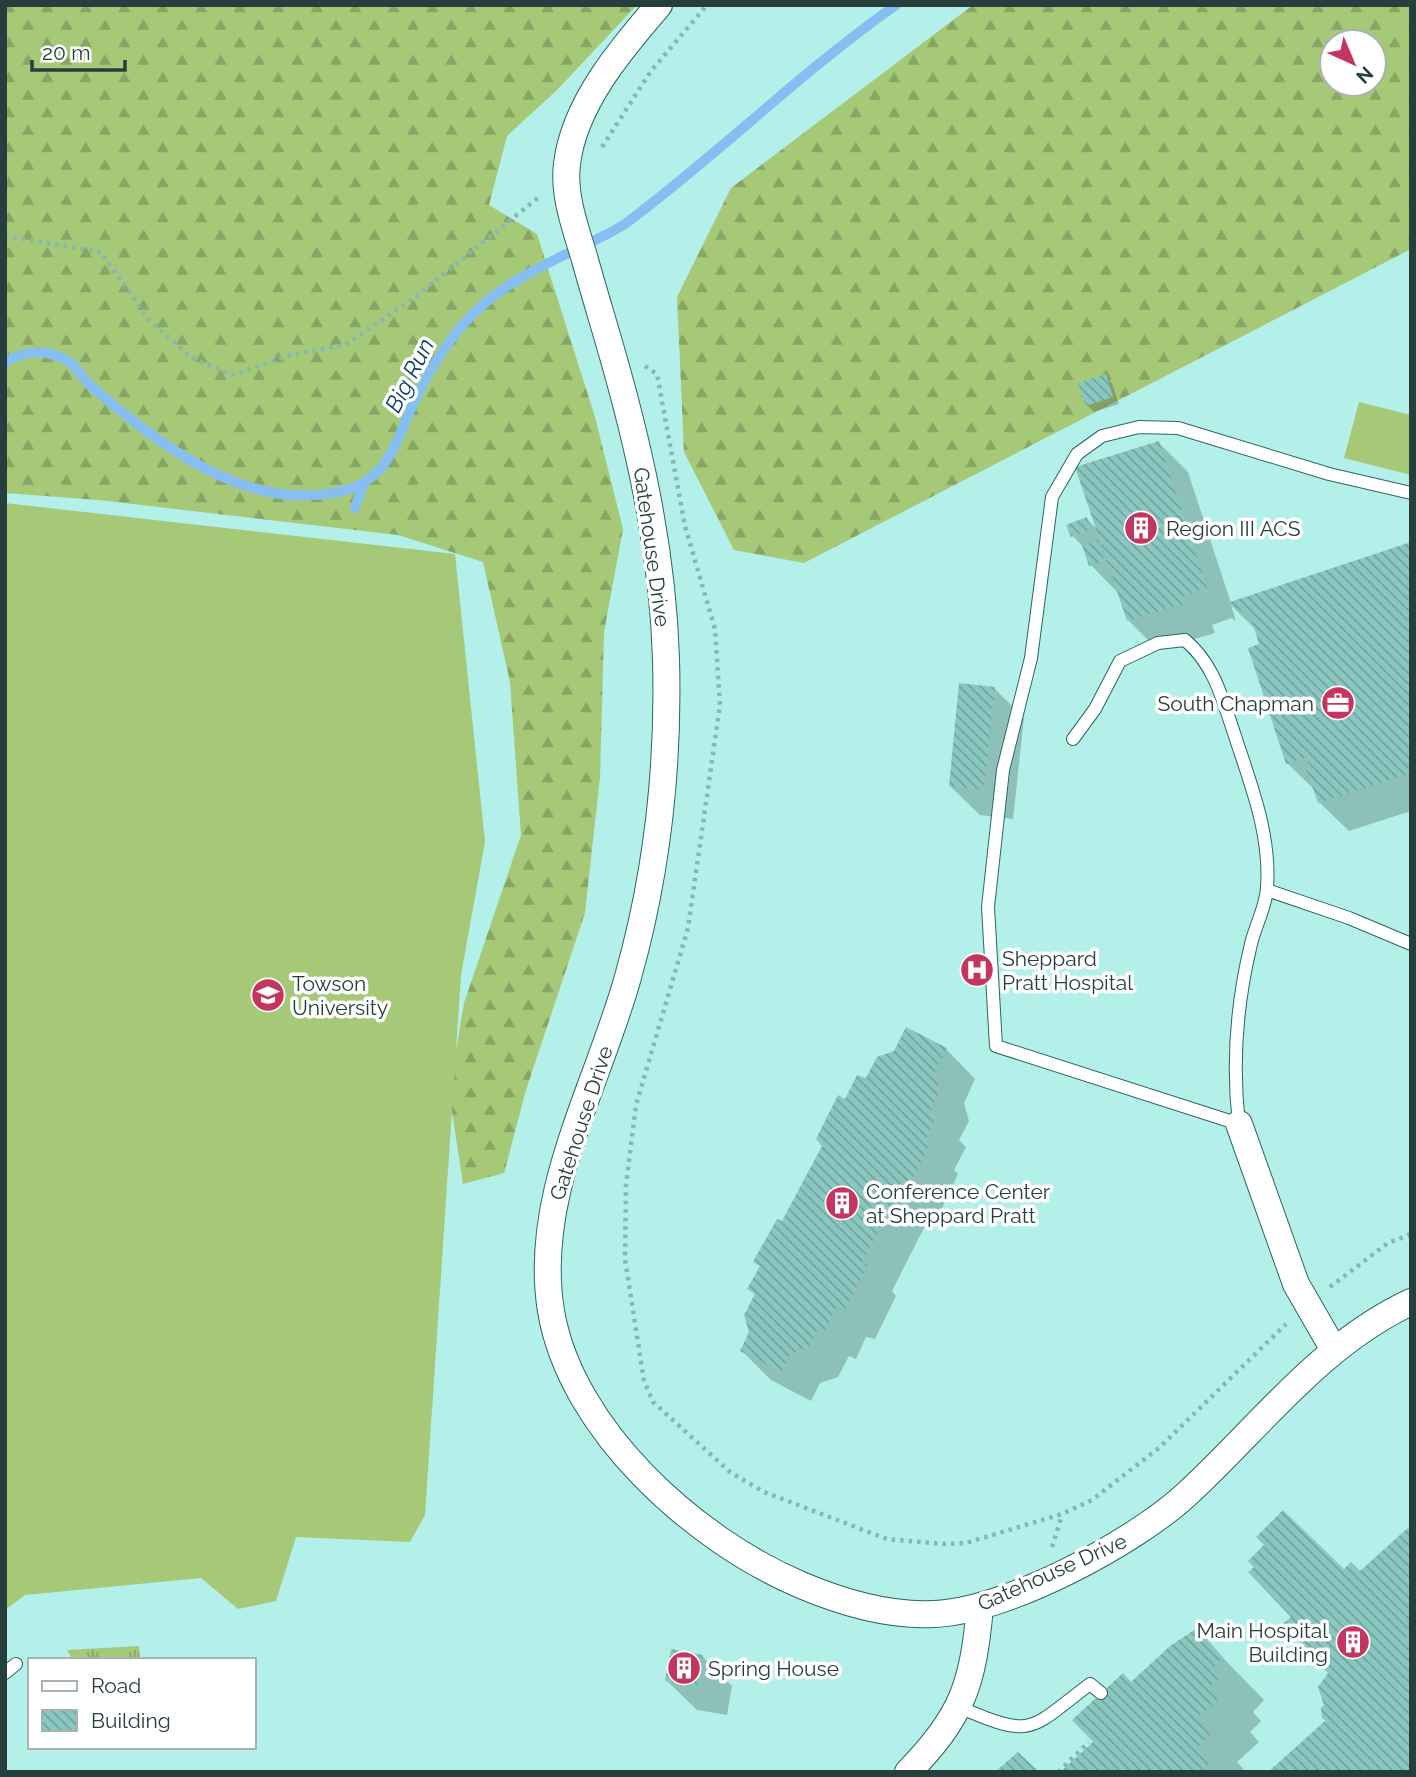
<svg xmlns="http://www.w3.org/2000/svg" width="1416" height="1777" font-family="Raleway,sans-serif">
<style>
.grass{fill:url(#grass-tufts)}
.forest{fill:url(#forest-firs);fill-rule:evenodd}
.garden{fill:#a6c978}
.shadow{fill:#0003}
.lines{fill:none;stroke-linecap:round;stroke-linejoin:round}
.stream{stroke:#87bef2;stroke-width:10}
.building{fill:url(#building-back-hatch)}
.service-casing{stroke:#2b6762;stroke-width:14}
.minor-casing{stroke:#2b6762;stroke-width:28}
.path{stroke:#86b8b2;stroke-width:4.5;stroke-dasharray:3.5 5;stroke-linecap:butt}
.service{stroke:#fff;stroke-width:12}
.minor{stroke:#fff;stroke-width:26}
.labels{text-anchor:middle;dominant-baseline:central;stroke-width:7;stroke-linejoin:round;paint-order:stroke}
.poi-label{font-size:21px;fill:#263f3d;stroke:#fff;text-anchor:start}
.street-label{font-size:21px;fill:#263f3d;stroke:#fff}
.water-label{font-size:23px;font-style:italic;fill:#073d66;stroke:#fff}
</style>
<defs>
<pattern id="grass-tufts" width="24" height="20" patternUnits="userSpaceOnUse" patternTransform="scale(1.75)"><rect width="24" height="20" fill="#a6c978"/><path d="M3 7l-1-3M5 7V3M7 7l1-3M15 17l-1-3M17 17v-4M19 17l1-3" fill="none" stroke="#87a564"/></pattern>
<pattern id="forest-firs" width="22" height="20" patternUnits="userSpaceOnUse" patternTransform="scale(1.75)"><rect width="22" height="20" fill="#a6c978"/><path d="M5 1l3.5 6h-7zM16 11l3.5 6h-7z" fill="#87a564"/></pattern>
<pattern id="building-back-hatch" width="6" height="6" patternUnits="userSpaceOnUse" patternTransform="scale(1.75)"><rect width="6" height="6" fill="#8bc7c1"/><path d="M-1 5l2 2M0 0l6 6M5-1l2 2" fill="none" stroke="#71a39e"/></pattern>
</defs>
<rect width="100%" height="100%" fill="#b2f0e9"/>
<path class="grass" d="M139,1646L140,1660H73L67,1650Z"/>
<path class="forest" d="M5,5H637L557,90L507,136L489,205L537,234L595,417L623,529L604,632L600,777L585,913L526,1090L504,1173L463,1184L449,1092L464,1003L521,835L510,682L483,562L398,535L98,500L5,493Z
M973,5H1411V249L804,563L734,550L684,452L677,297L731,188ZM1332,42H1374V84H1332Z"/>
<path class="garden" d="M1359,402L1411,415V475L1344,458Z
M5,503L455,554L485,842L461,975L425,1515L410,1542L296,1537L276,1601L238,1609L201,1578L25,1595L5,1610Z"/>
<path class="shadow" d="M1105,376L1112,383L1119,404L1094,412L1087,405Z
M1159,443L1188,472L1231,603L1411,544V811L1349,831L1319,802L1316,791L1287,763L1256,630L1231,605L1236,621L1232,618L1212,625L1215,633L1158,650L1128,620L1119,594L1091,565L1085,549L1073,536L1087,519L1098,530Z
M994,688L1024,718L1013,819L980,815L950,786Z
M946,1049L975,1079L964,1103L969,1121L959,1140L966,1147L954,1170L958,1174L939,1215L932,1212L892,1291L896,1296L875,1339L866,1337L856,1359L849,1356L838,1377L820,1383L811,1401L771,1380L742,1351L751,1332L756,1296L749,1289L761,1268L755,1261L783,1224L846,1101L866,1080Z
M1411,1527V1772L1328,1721L1326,1706L1344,1571L1360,1573Z
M1196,1630L1264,1700L1253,1712L1261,1721L1250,1732L1259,1742L1237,1762L1246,1772L1063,1771L1095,1742L1131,1684Z
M702,1656L732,1686L727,1715L697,1710L667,1681Z"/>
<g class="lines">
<path class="stream" d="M5,363C24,349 49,349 69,362C78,368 84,380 92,387C161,446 250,516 346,490C394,476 398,431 418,394C433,364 449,338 473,314C504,282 549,263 589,243C602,236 618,230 629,221C721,152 802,71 896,5
M355,508L363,485"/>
</g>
<path class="building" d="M1106,374L1113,397L1086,406L1078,383Z
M1159,441L1209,594L1201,589L1184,596L1186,603L1127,621L1075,467Z
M1087,517L1091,529L1071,537L1066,525Z
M1098,540L1104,561L1089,566L1082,545Z
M1411,542V773L1318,803L1306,769L1310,768L1307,757L1286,764L1248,648L1259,644L1250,615L1227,603Z
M959,683L995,687L984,790L949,786Z
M906,1027L947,1048L935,1072L940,1090L930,1112L937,1116L925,1140L930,1143L909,1187L902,1184L862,1263L868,1265L845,1310L836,1308L826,1330L819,1327L808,1348L790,1354L781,1372L740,1351L749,1332L744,1315L755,1294L747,1289L760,1266L753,1262L777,1219L782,1221L822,1146L816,1139L838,1095L845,1099L857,1075L866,1078L877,1057L894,1051Z
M1283,1510L1344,1569L1351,1562L1360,1571L1411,1525V1619L1407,1622L1411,1634L1405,1639L1411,1645V1772H1268L1326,1720L1322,1719L1321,1708L1324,1705L1318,1687L1328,1673L1283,1624L1291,1617L1248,1572L1254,1567L1248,1561L1264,1545L1256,1537Z
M1197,1628L1223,1657L1212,1669L1220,1678L1209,1688L1218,1699L1196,1719L1211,1735L1197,1748L1210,1764L1201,1772H1060L1093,1742L1072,1720L1123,1673L1131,1682L1170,1646Z
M671,1649L703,1655L697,1687L665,1681Z
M1018,1752L1039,1772H995Z"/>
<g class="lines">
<g class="service-casing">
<path id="service" d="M1073,739L1095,709L1120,661L1158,643L1185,640C1214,664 1222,698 1234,733C1250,783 1271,833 1267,888C1266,907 1255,926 1251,944C1237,1002 1232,1065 1239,1124L996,1046L988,907L1003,770L1031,658L1052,497L1077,454L1102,436L1139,427L1178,428L1329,474L1411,493
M1267,890L1349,918L1411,944
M5,1673L16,1664
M959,1707C1034,1739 1028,1731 1090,1684L1101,1693"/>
</g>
<g class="minor-casing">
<path id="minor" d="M659,5C621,49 574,104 567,164C563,196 576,229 585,260C595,296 606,331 616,367C643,463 663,559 666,659C669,766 657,874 628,977C598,1085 532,1196 551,1311C571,1430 695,1540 801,1585C841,1602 889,1616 933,1614C1005,1612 1134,1543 1187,1494C1260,1427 1319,1345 1411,1302
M1239,1124L1296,1284L1334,1350
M908,1772C963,1716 973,1684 980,1607"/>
</g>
<path class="path" d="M602,147L651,71L707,5
M5,236L101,252L148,319L192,358L232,375L290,355L345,345L414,298L539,197
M645,366L657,374L685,526L715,629L720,705L688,928L636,1105L626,1185L625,1259L644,1381L653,1402L730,1472L764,1492L887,1539L944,1544L966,1543L1062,1514L1092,1500L1160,1447L1286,1324
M1330,1287L1388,1243L1411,1234
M1052,1547L1062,1515
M1058,1772L1089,1742"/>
<use href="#service" class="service"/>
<use href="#minor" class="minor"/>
</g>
<defs>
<g id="building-disc" transform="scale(1.75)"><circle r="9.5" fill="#c43660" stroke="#fff"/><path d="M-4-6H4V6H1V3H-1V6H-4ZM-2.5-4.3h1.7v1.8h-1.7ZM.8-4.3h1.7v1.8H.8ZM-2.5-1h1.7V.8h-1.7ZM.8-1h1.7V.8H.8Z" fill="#fff"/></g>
<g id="office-disc" transform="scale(1.75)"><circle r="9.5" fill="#c43660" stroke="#fff"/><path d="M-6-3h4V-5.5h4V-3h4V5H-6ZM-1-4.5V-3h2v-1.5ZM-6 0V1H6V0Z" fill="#fff"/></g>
<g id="hospital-disc" transform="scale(1.75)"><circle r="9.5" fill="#c43660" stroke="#fff"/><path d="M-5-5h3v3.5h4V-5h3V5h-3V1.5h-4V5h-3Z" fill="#fff"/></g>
<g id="university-disc" transform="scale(1.75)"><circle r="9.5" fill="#c43660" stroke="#fff"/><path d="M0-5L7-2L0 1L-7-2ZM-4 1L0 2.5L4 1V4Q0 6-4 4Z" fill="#fff"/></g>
</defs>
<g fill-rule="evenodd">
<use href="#building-disc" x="1141" y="528"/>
<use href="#office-disc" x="1338" y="703"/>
<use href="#hospital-disc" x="977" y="970"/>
<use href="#university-disc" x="268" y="995"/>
<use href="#building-disc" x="842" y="1203"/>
<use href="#building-disc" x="1353" y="1642"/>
<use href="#building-disc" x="684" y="1668"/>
</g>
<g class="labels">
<g class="poi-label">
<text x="1166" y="528">Region III ACS</text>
<text x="1314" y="703" text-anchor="end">South Chapman</text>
<text x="1002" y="958">Sheppard<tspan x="1002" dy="24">Pratt Hospital</tspan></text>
<text x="292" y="983">Towson<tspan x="292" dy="24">University</tspan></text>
<text x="866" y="1191">Conference Center<tspan x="866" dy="24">at Sheppard Pratt</tspan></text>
<text x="1328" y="1630" text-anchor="end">Main Hospital<tspan x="1328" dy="24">Building</tspan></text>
<text x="708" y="1668">Spring House</text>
</g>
<g class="street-label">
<text transform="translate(652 547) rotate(82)">Gatehouse Drive</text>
<text transform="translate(581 1123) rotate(-72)">Gatehouse Drive</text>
<text transform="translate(1052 1572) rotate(-24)">Gatehouse Drive</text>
</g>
<g class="water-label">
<text transform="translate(409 375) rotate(-63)">Big Run</text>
</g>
</g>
<rect width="1416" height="1777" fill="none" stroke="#263f3d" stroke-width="14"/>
<rect x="28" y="1658" width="228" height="91" fill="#ffffff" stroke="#a8b2b1" stroke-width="2"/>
<rect x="42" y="1681" width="35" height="10" fill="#ffffff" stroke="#a8b2b1" stroke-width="2"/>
<text x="91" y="1693" font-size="21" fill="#263f3d">Road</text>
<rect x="42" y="1710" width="35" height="21" fill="url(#building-back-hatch)" stroke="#a8b2b1" stroke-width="2"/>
<text x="91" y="1728" font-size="21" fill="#263f3d">Building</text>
<g transform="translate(1353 63) rotate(136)"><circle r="33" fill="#ffffff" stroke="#a8b2b1" stroke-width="2"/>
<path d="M0-5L12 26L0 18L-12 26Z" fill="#c43660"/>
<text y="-10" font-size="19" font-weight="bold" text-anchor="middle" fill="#263f3d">N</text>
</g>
<path d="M32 60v10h93v-10" fill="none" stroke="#263f3d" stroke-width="3.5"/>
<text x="42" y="60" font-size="21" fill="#263f3d" stroke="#ffffff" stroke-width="5" paint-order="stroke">20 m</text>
</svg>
